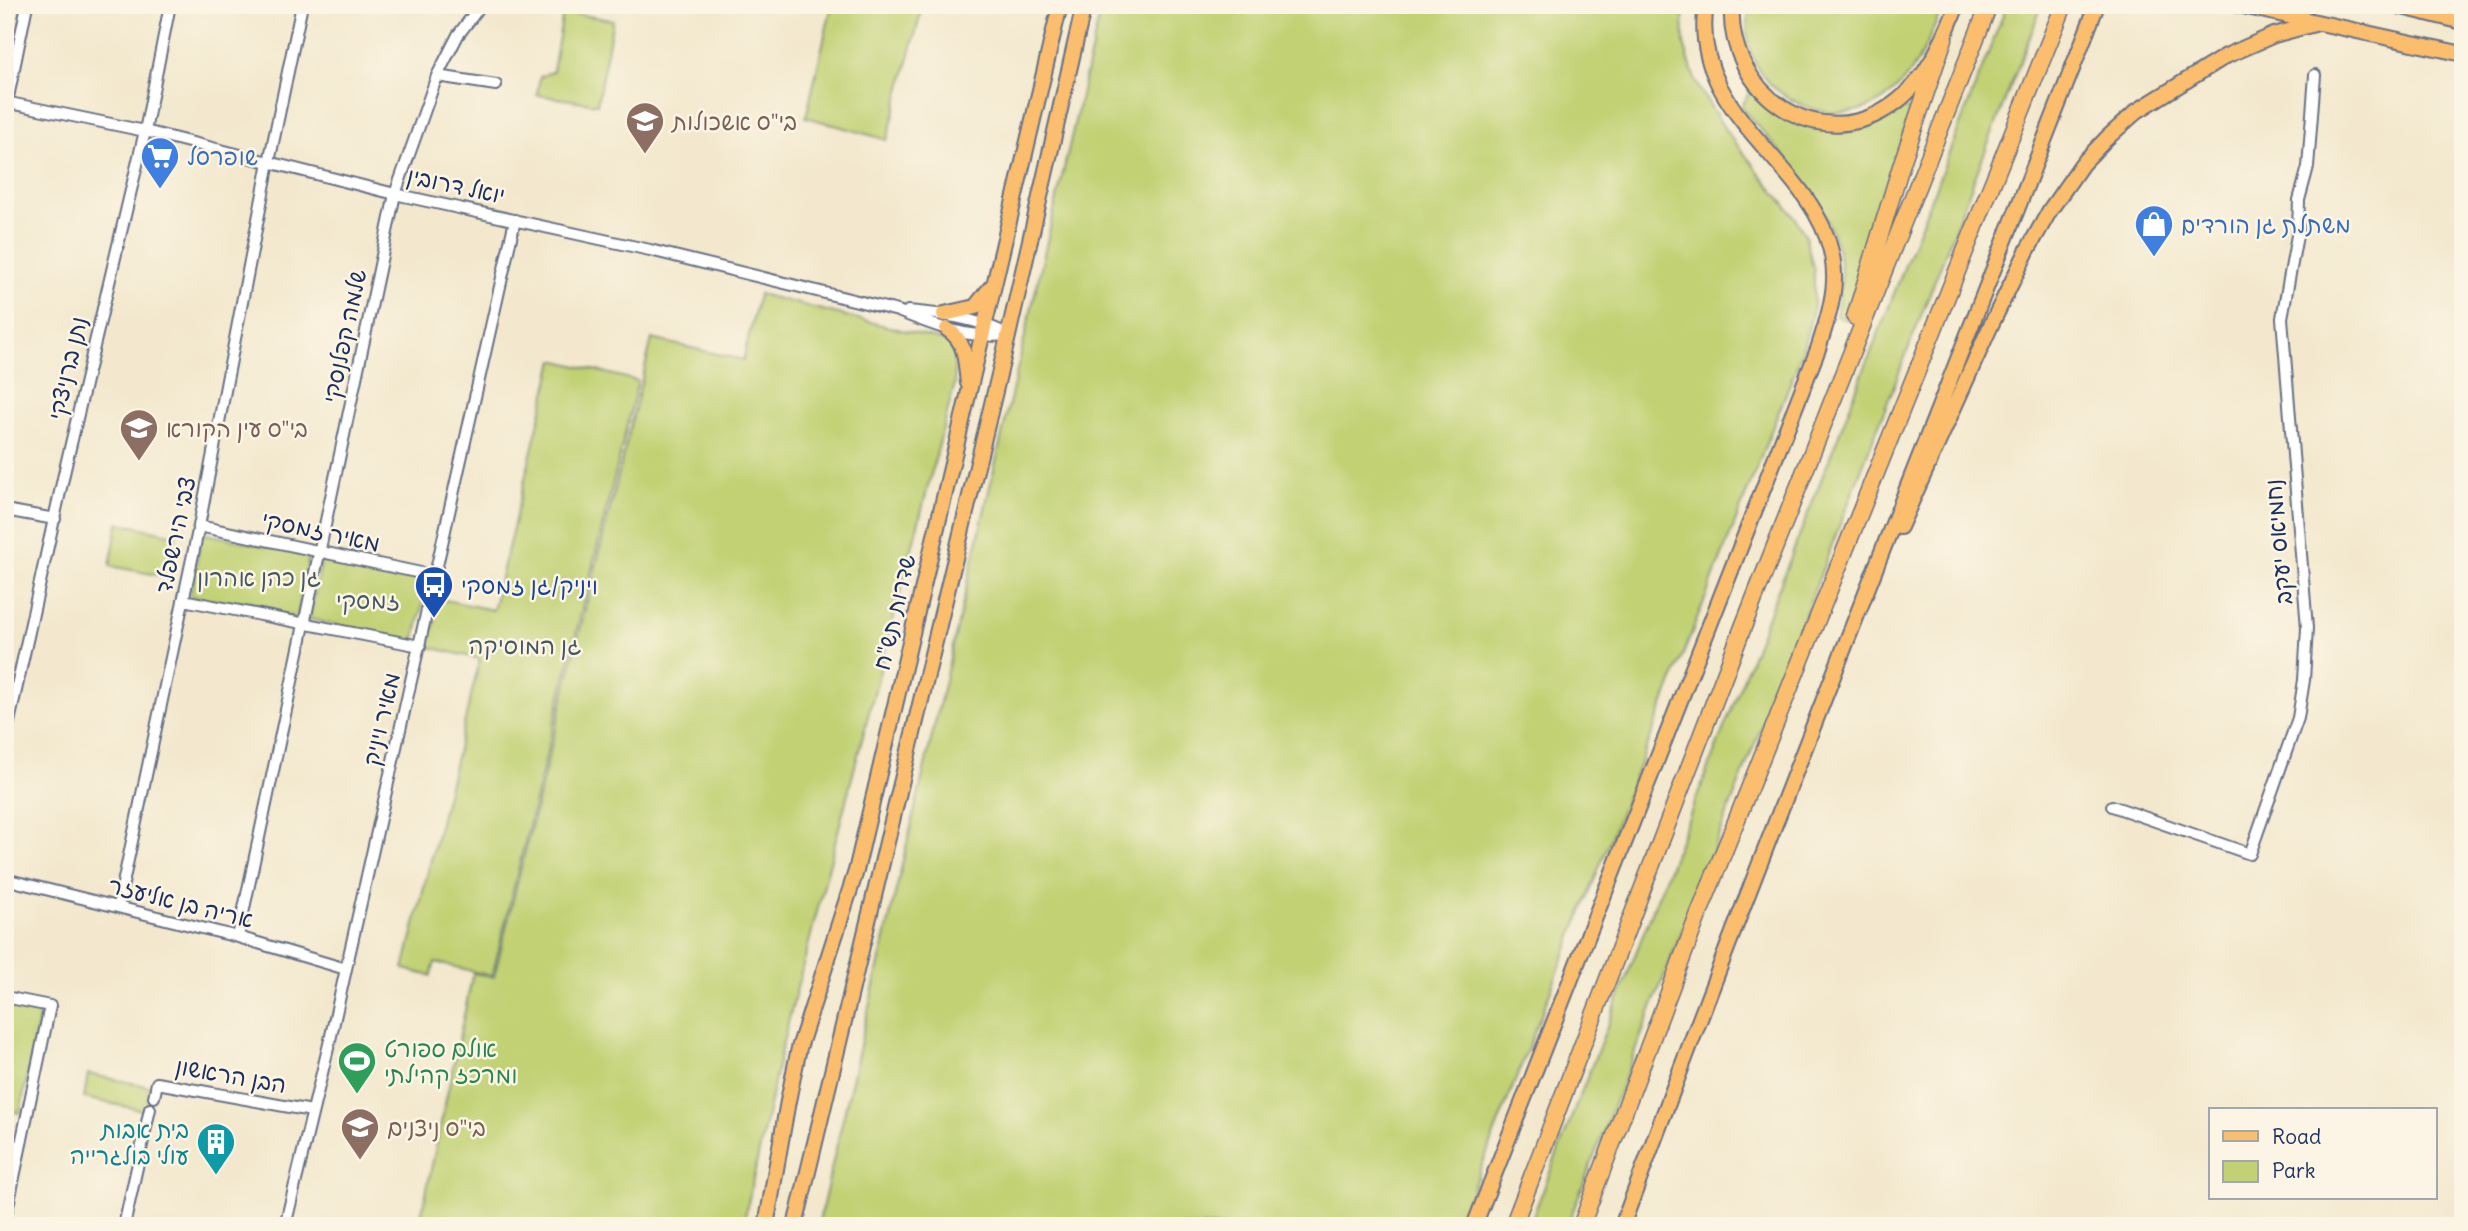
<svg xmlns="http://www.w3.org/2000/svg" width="2468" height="1231" font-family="Delius,'Playpen Sans Hebrew',sans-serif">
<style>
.green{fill:#c1d173;stroke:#6e8068;stroke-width:2}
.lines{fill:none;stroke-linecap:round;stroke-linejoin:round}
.minor-casing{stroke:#677085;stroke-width:14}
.major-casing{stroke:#677085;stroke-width:18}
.highway-casing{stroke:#677085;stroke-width:19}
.minor{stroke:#fff;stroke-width:10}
.major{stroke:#fbbe6e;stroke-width:14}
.highway{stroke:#fbbe6e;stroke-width:16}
.labels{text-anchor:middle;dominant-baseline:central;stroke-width:5;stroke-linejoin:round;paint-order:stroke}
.education-label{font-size:23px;fill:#785e54;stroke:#fcf5e5;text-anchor:start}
.shop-label{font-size:23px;fill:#366cbe;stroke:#fcf5e5;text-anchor:start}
.street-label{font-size:23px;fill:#1b2f5e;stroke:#fcf5e5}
.park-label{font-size:23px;fill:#445863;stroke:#fcf5e5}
.transit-label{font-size:23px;fill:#164399;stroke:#fcf5e5;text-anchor:start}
.leisure-label{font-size:23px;fill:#27864d;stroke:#fcf5e5;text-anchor:start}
.culture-label{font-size:23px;fill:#0d838f;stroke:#fcf5e5;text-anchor:end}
</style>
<rect width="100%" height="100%" fill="#fcf5e5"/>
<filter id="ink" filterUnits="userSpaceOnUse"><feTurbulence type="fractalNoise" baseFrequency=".0143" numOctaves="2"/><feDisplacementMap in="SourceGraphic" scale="14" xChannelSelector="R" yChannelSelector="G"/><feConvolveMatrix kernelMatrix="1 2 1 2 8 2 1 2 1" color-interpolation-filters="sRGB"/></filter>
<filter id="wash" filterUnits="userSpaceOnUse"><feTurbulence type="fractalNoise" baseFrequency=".00686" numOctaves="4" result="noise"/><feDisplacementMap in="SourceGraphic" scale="28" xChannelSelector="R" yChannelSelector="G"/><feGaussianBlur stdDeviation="1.57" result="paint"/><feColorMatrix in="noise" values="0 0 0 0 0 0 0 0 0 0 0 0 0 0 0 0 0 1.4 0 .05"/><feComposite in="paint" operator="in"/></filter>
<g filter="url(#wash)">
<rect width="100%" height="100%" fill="#f3e8cd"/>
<path class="green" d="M832,5H923L887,140L806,117Z
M1102,5H1683L1684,44L1696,83L1726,131L1795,217L1805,235L1814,271V307L1801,355L1458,1226H818Z
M1751,5H1943C1932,34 1919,67 1896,89C1837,148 1725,87 1751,5Z
M2007,5H2042L1567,1226H1529Z
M564,7L575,14L613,20L597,104L537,95L540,77L553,71Z
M1751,89C1781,118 1821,141 1863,128C1877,123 1890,115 1902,108L1911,111L1847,320L1836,316C1838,302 1842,287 1841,273C1837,206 1783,155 1741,108Z
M759,294L953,343L955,383L782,1046L743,1226H419L473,973L494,977L652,339L743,360Z
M554,360L638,381L492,976L435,962L431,976L404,969L480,659L429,647L440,599L493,610Z
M118,523L176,535L168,577L110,566Z
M202,533L309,555L297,618L190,596Z
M322,558L428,581L414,642L309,619Z
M5,1006L40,1013L20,1113L5,1110Z
M88,1074L152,1087L146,1111L84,1098Z"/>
</g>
<g filter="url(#ink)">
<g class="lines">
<g class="minor-casing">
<path id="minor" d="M437,76L496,85
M5,102L145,131L395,194L650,250L898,311C935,326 967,339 1008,335
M5,112L27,5
M908,311C943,314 975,318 1007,334
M5,510L55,519
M199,526L435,576
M183,600L420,646
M5,740L66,465L145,131L170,5
M2112,806L2250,854L2298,718L2304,680L2307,628L2282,318L2298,230L2299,200L2308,167L2315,75
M5,879L238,937L346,969
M118,907L199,526L269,162L302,5
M238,937L395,194L437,76L458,35L481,5
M5,997L50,1006L5,1220
M154,1097L157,1083L312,1111
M124,1226L150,1109
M285,1226L330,1040L515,220"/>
</g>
<g class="major-casing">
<path id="major" d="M1732,5C1726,93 1820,159 1895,103C1927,80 1943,41 1957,5
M2238,5L2463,54
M2394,5L2463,22
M2280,11L2308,5
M944,314L975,307L991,287
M947,329C967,342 965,361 968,383
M1900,527L1991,325L2027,251L2050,210L2082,164L2107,138L2137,111L2226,56L2274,35L2318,23
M766,1226L788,1101L799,1048L856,871L1060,5
M795,1226L1003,358L1084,5
M1474,1226L1818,349C1825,327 1833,304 1834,281C1838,172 1686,125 1706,5
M1622,1226C1774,816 1939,412 2097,5"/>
</g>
<g class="highway-casing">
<path id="highway" d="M1855,317L1901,166L1944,39
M1513,1226L1743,627L1989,5
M1581,1226L1696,921L2064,5"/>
</g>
<use href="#minor" class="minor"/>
<use href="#major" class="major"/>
<use href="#highway" class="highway"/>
</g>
</g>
<defs>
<g id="school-pin" transform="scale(2.0125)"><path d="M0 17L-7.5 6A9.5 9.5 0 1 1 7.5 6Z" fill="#8d6e63" stroke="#fcf5e5"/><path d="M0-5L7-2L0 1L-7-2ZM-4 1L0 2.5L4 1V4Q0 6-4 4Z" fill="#fff"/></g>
<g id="supermarket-pin" transform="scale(2.0125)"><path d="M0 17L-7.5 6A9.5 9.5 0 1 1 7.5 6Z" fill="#3f7fe0" stroke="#fcf5e5"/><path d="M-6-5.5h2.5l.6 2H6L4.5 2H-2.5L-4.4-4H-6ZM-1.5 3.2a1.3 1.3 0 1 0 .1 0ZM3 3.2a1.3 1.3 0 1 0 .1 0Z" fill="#fff"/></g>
<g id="shop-pin" transform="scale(2.0125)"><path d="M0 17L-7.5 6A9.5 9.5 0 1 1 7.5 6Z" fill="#3f7fe0" stroke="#fcf5e5"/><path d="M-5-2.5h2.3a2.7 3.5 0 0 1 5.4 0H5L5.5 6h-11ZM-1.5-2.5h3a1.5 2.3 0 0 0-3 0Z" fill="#fff"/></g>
<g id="bus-pin" transform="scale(2.0125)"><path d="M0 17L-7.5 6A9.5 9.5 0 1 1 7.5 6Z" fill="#1a4fb4" stroke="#fcf5e5"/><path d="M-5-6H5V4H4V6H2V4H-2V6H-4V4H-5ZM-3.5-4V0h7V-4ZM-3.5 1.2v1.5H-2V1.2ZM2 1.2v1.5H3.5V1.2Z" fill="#fff"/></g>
<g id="stadium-pin" transform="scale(2.0125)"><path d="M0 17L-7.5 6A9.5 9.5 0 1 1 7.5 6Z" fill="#2e9e5b" stroke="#fcf5e5"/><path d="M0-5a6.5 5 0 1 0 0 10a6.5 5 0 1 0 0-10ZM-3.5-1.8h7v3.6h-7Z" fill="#fff"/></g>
<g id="building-pin" transform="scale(2.0125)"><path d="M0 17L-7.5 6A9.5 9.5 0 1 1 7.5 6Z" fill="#0f9aa8" stroke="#fcf5e5"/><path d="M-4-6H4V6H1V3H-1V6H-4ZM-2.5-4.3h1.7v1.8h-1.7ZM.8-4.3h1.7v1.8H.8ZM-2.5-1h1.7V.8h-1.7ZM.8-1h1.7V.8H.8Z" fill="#fff"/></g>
</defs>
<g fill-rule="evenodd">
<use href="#school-pin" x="645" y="121"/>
<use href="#supermarket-pin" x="160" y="156"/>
<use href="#shop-pin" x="2154" y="224"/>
<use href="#school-pin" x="139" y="428"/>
<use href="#bus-pin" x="434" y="585"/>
<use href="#stadium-pin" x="357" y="1061"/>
<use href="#school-pin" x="360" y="1127"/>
<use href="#building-pin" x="216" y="1142"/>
</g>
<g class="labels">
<g class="education-label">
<text x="672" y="121">בי"ס אשכולות</text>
<text x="166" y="428">בי"ס עין הקורא</text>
<text x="387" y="1127">בי"ס ניצנים</text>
</g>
<g class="shop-label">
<text x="187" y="156">שופרסל</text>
<text x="2181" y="224">משתלת גן הורדים</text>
</g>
<g class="street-label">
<text transform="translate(456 185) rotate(12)">יואל דרובין</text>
<text transform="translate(344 336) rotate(-78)">שלמה קפלנסקי</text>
<text transform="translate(67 368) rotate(-77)">נתן ברניצקי</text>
<text transform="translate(321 531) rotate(12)">מאיר זמסקי</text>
<text transform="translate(175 535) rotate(-78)">צבי הירשפלד</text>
<text transform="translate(2278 542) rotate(-95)">נחמיאס יעקב</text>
<text transform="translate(894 612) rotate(-77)">שדרות תש"ח</text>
<text transform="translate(381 719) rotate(-77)">מאיר ויניק</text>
<text transform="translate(181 902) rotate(14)">אריה בן אליעזר</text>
<text transform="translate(231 1075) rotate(10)">הבן הראשון</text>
</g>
<g class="park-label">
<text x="259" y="577">גן כהן אהרון</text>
<text x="368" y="600">זמסקי</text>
<text x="525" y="645">גן המוסיקה</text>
</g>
<g class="transit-label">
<text x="461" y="585">ויניק/גן זמסקי</text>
</g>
<g class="leisure-label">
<text x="384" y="1048">אולם ספורט<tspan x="384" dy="26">ומרכז קהילתי</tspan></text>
</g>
<g class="culture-label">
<text x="189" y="1129">בית אבות<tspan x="189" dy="26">עולי בולגרייה</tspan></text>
</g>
</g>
<rect width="2468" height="1231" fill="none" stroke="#fcf5e5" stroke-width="28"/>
<rect x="2209" y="1108" width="228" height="91" fill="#fcf5e5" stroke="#a2a6af" stroke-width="2"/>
<rect x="2223" y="1131" width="35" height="10" fill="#fbbe6e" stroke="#a2a6af" stroke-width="2"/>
<text x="2272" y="1144" font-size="21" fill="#1b2f5e">Road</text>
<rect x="2223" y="1161" width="35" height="21" fill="#c1d173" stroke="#a2a6af" stroke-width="2"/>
<text x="2272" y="1178" font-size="21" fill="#1b2f5e">Park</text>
</svg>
